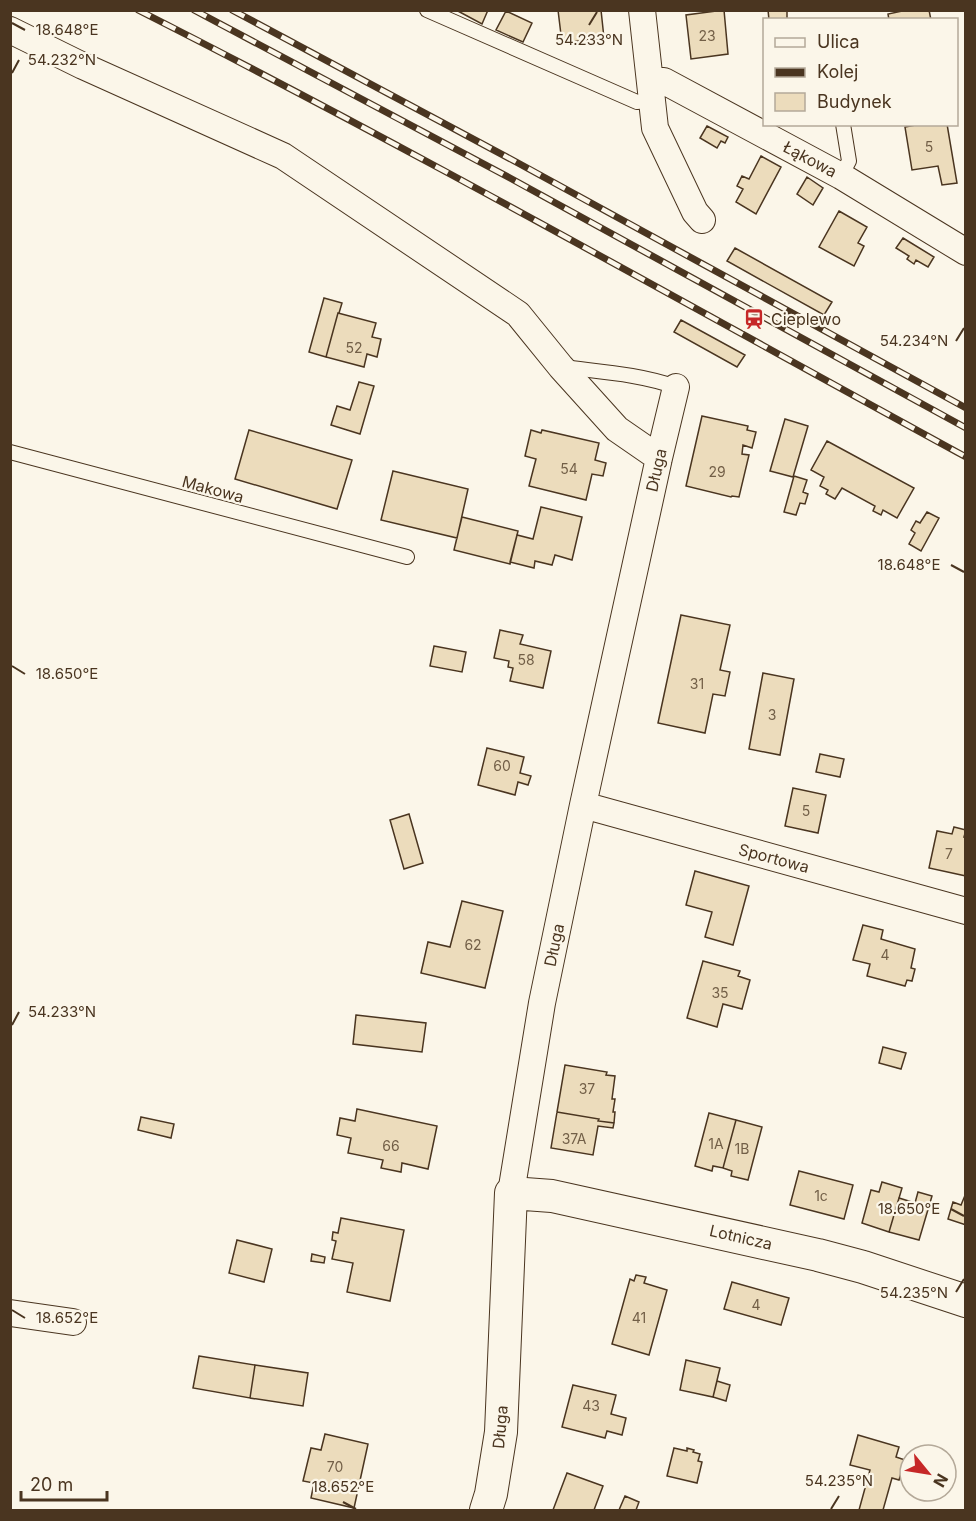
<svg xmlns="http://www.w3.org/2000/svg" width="976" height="1521" font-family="Inter,sans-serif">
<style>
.building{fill:#ecdcbc;stroke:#4a3520;stroke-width:1.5}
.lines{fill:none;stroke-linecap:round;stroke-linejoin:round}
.service-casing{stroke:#4a3520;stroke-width:16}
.minor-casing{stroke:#4a3520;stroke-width:28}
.tertiary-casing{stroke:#4a3520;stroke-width:34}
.service{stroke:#fbf6e9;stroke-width:14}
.minor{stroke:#fbf6e9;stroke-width:26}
.tertiary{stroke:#fbf6e9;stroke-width:32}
.rail-casing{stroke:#4a3520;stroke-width:7}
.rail{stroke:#fbf6e9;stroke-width:4.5;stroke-dasharray:14;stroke-linecap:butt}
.ticks{fill:none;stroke:#4a3520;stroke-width:2}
.labels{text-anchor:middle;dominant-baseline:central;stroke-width:4.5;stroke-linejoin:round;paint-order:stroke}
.number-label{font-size:14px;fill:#725f47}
.street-label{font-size:16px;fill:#4a3520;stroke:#fbf6e9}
.poi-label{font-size:16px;fill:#4a3520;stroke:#fbf6e9;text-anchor:start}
.ticks-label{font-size:15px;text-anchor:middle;fill:#4a3520;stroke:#fbf6e9;stroke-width:4.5;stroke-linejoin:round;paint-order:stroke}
</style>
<rect width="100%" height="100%" fill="#fbf6e9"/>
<path class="building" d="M456,10H488L482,24Z
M558,10H601L604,38L562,43Z
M724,10L728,54L691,59L686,15Z
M768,10H787V20H769Z
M907,10H929L931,20H889L888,14Z
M506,11L532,23L523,42L496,30Z
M921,124H947L957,183L942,185L938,166L912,170L905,127Z
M707,126L728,137L725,143L721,141L717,148L700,138Z
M761,156L781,167L756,214L736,202L743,189L737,186L742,176L749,179Z
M807,177L823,188L813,205L797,194Z
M839,211L867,227L858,243L864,246L854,266L819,247Z
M903,238L934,257L928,267L916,260L914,264L907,259L909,256L896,248Z
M735,248L832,302L824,315L727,261Z
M324,298L342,303L339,313H338L326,357L309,352Z
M338,313L376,323L372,337L381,339L377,357L367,354L364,367L326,357Z
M681,320L745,355L737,367L674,332Z
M359,382L374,386L360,434L331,425L337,406L350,410Z
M702,416L748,426L747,430L756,432L752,448L743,445L742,454L749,455L739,497L732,496L731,497L686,486Z
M785,419L808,426L793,477L770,471Z
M249,430L352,460L337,509L235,479Z
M531,430L541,433L542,430L599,443L595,460L606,463L603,476L592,474L586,500L529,486L536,459L525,456Z
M827,441L914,488L897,518L883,510L881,515L873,511L875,506L842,488L835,499L826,494L828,490L820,486L824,477L811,470Z
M393,471L468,489L457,538L381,520Z
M794,476L807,480L803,492L808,494L805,504L800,503L796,515L784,512Z
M541,507L582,517L572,560L555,555L552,565L535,561L534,568L510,562L517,535L533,539Z
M927,512L939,518L921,551L909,544L915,533L911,530L916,521L920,523Z
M462,517L518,531L510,564L454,550Z
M681,615L730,625L720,670L730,672L725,696L713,694L705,733L658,723Z
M500,630L523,635L520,644L551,651L543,688L510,681L513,668L508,667L509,661L494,658Z
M434,646L466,652L462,672L430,666Z
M763,673L794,679L780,755L749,749Z
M487,748L524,757L520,773L531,776L528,785L518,782L515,795L478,785Z
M820,754L844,759L840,777L816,772Z
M793,788L826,795L818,833L785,826Z
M409,814L423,863L404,869L390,820Z
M954,827L966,830L964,837H966V876L929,868L937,831L952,834Z
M695,871L749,886L733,945L705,937L712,912L686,905Z
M462,901L503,911L485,988L421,973L428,942L450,947Z
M863,925L883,930L881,939L915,949L911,968L915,969L912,981L907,980L905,986L867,976L870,964L853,960Z
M703,961L740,971L738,976L750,980L742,1009L723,1004L717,1027L687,1018Z
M356,1015L426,1023L422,1052L353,1044Z
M883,1047L906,1053L901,1069L879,1063Z
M565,1065L607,1072L606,1075L615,1076L612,1099H615L613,1112H615L614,1123L598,1121L599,1119L557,1112Z
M357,1109L437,1126L428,1169L402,1163L401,1172L381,1168L383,1160L348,1153L351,1138L337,1135L340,1118L355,1121Z
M557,1112L599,1119L598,1121L614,1123L613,1128L598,1126L593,1155L551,1148Z
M709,1113L736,1120L723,1168L713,1166L712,1171L695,1166Z
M141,1117L174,1124L171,1138L138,1130Z
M736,1120L762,1127L748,1180L731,1176L732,1171L723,1168Z
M799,1171L853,1185L844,1219L790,1205Z
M882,1182L902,1188L889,1232L862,1223L871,1190L879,1192Z
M918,1192L932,1196L919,1240L889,1232L899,1198L915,1203Z
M966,1193V1225L948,1219L953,1202L961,1205Z
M341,1218L404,1230L390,1301L347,1292L353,1263L332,1259L336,1241L332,1240L333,1232L338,1233Z
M237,1240L272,1249L264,1282L229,1273Z
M312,1254L325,1257L324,1263L311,1261Z
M636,1275L646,1277L644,1283L667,1290L649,1355L612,1344L630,1279L634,1281Z
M732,1282L789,1298L781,1325L724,1309Z
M199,1356L255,1365L250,1398L193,1388Z
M686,1360L720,1368L713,1397L680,1390Z
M255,1365L308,1373L303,1406L250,1398Z
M717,1381L730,1385L726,1401L713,1397Z
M573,1385L616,1395L611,1414L626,1418L622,1435L607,1431L605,1438L562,1427Z
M325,1434L368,1444L354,1508L311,1498L314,1483L303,1481L311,1448L321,1450Z
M858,1435L899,1447L896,1457L905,1460L899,1480L892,1478L883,1510H859L870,1470L850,1465Z
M674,1448L687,1451V1448L694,1450L693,1452L700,1454L698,1461L702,1462L697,1483L667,1476Z
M567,1473L603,1486L594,1510H553Z
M625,1496L639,1502L636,1510H619Z"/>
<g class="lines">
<g class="service-casing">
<path id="service" d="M427,10L637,102L651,100
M841,176L849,161L843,124
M563,367C601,372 639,374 676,387
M10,452L407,557"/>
</g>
<g class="minor-casing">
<path id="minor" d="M642,10L655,128L695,212L702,220
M10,30L83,66L283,156L518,314L561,367L617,429L659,458
M650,81H664L841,176L966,252
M583,805L966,911
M511,1193L542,1003L583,805L659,458L676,387
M10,1313L73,1322"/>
</g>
<g class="tertiary-casing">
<path id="tertiary" d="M486,1510L491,1494L501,1432L511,1193L552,1196L818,1255L863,1267L966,1301"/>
</g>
<use href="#service" class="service"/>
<use href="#minor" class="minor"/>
<use href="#tertiary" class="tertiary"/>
<g class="rail-casing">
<path id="rail" d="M138,10C418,152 691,307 966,457
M194,10L510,178L966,428
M232,10L518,163L966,408"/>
</g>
<use href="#rail" class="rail"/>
</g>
<path class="ticks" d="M12,23L25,30M589,25L597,12M12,73L19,60M956,341L964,328M951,565L964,572M12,666L25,674M12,1025L19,1012M951,1209L964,1216M956,1292L964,1279M12,1310L25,1318M343,1502L356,1509M831,1509L839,1496"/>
<defs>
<g id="station-bare" transform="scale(1.62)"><path d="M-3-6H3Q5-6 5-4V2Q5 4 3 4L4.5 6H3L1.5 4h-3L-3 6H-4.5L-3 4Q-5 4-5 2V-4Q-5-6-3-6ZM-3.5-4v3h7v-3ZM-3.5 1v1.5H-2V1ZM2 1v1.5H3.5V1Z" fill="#c62828" stroke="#fbf6e9" stroke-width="2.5" paint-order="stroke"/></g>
</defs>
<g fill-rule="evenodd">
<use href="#station-bare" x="754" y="319"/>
</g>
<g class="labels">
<g class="number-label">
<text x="707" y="35">23</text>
<text x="929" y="146">5</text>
<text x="354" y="347">52</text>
<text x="569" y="468">54</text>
<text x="717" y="471">29</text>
<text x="526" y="659">58</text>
<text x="697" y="683">31</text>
<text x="772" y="714">3</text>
<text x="502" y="765">60</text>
<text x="806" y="810">5</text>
<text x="949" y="853">7</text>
<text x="473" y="944">62</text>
<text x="885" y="954">4</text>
<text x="720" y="992">35</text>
<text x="587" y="1088">37</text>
<text x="574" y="1138">37A</text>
<text x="716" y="1143">1A</text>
<text x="391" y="1145">66</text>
<text x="742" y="1148">1B</text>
<text x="821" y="1195">1c</text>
<text x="756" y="1304">4</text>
<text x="639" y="1317">41</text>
<text x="591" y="1405">43</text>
<text x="335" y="1466">70</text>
</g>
<g class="street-label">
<text transform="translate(810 159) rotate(28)">Łąkowa</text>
<text transform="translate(656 470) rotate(-77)">Długa</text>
<text transform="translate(213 489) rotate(15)">Makowa</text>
<text transform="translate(774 858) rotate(15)">Sportowa</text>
<text transform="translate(554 945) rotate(-78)">Długa</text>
<text transform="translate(741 1237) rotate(13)">Lotnicza</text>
<text transform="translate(500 1427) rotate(-85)">Długa</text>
</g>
<g class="poi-label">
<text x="771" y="319">Cieplewo</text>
</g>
</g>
<g class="ticks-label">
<text x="67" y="35">18.648°E</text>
<text x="589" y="45">54.233°N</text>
<text x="62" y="65">54.232°N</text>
<text x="914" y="346">54.234°N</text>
<text x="909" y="570">18.648°E</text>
<text x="67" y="679">18.650°E</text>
<text x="62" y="1017">54.233°N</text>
<text x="909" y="1214">18.650°E</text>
<text x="914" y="1298">54.235°N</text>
<text x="67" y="1323">18.652°E</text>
<text x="839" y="1486">54.235°N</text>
<text x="343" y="1492">18.652°E</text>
</g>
<rect width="976" height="1521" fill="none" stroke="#4a3520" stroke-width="24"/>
<rect x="763" y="18" width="195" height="108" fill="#fbf6e9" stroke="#b4a999" stroke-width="1.5"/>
<rect x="775" y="38" width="30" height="9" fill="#fbf6e9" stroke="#b4a999" stroke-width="1.5"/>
<text x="817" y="48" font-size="18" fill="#4a3520">Ulica</text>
<rect x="775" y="68" width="30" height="9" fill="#4a3520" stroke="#b4a999" stroke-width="1.5"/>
<text x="817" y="78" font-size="18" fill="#4a3520">Kolej</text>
<rect x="775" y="93" width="30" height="18" fill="#ecdcbc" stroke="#b4a999" stroke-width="1.5"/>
<text x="817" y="108" font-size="18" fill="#4a3520">Budynek</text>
<g transform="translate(928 1473) rotate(120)"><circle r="28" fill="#fbf6e9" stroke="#b4a999" stroke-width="1.5"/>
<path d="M0-4.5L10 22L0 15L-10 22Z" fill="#c62828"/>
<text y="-9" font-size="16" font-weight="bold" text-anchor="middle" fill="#4a3520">N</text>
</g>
<path d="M21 1491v9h86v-9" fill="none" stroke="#4a3520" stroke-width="3"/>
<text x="30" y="1491" font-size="18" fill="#4a3520" stroke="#fbf6e9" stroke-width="4.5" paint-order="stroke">20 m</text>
</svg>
